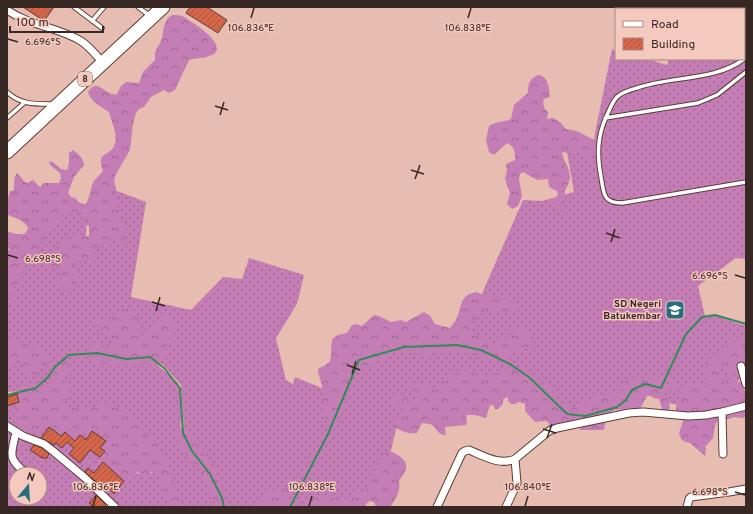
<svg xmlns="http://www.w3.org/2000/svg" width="753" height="514" font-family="Overpass,sans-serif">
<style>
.grass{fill:url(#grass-dots);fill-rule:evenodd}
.forest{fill:url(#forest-crowns)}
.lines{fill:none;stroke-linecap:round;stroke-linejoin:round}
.stream{stroke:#368958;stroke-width:2}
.building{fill:url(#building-hatch);stroke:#5f3d34}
.lane-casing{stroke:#5f3c33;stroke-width:5.5}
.street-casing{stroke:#5f3c33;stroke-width:9}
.highway-casing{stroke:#5f3c33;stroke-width:15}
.lane{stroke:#fff;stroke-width:3.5}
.street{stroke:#fff;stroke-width:7}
.highway{stroke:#fff;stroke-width:13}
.ticks{fill:none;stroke:#382823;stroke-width:1.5}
.labels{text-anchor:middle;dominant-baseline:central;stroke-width:3;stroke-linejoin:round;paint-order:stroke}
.shield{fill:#f4c9be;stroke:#705852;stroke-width:1}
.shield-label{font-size:9px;font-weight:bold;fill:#382823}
.poi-label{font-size:10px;font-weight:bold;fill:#382823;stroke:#f4c9be;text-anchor:end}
.ticks-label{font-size:10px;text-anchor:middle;fill:#382823;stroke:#f4c9be;stroke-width:3;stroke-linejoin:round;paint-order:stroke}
</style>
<defs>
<pattern id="grass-dots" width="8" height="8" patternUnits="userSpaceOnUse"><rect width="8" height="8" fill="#c57eb5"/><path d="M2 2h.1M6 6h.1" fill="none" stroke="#a16793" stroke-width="1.8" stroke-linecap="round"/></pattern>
<pattern id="forest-crowns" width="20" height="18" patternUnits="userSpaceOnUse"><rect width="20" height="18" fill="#c57eb5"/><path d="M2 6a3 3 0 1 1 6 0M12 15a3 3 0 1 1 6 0" fill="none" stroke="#a16793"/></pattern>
<pattern id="building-hatch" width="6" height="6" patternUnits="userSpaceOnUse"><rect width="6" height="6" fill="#d5664a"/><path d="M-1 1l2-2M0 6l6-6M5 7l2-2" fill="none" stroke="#ae543d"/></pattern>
</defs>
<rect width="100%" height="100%" fill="#e7bdb1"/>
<path class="grass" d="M744,43H746V259L736,258L698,286L705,316L713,315L746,326V365L737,384L705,410L668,403L658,395L667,388L566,410L541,383L397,425L390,455L370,491L348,503L306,507H228L196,454L184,431L181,385L163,365L151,359L90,353L74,355L90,354L157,365L178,383L181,396V419L180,434L201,470L209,479L219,507H176L151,444L57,415L61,364L46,387L40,390L7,392V278L64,202L87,212L86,237L94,241L112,189L146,202L131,297L191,310L223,277L242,279L249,258L304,275L297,304L276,338L286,380L293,384L295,377L329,391L357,354L463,337L523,200L542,201L574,192L566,146L593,156L595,133L612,49L616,51V59H647L667,65L669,59H744Z
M16,393H21L24,404L19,431L7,423V396Z
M78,420L108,437L124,475L160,472L173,507H109C87,477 53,454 23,432L30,421Z
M7,427C37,444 65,464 90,488C96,493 100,501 106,507H7ZM16,474H40V498H16Z"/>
<path class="forest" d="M172,15C176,15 180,15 184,17C192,22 227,43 214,54C208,58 196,58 189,60L175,90L169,93L164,90L151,97L144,107L139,109L136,113L133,124L130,150L116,174L114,181L116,188L115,203L127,233V240L126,242L118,243L112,237L107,242L96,250L91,259L77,261L74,267L78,274V282L70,291L60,292C54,283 62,276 60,267L59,265L54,269H46L43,266C46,256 56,249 61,241L75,237L89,236V226L86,225L85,213L86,212L85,210L73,213L65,211L58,219L54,228L47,231L40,248L26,264L19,284L12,287L13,291L10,300L7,303V290L11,287C7,276 3,259 9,249L7,246V231L16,234H24L27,231L28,228C24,219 15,219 7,214C7,208 8,196 10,191H13C16,184 12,179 17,173L25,182L27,183L33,180L40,187L44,183H59L61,178L60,173L50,165L49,161L53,162L61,169L67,170L69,163V153L73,150C79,155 83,157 84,165L74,177L68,193L71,197L75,198L80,203L85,204L87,203L93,182L103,171C95,149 111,159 115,143C118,134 111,121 109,112C101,107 90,101 88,92C98,76 106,98 117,94L121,86L126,82L139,83L143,72L155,60C154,47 159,48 162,38C164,29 163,21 172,15Z
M538,75C549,76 549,89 550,97L544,99C542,104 544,109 548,112L547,119L553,118L561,123L566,129L577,131L592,139L599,142L601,148L598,156L590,159L579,152L575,154L562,152C563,161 570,168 570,177C570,182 566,187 565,192C564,198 566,206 562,211L558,212L553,206L558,194L557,191L549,187L548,179L537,180L523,172L520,174L519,179L522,196L518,206L512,209L507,204L510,193L505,179L507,170L506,164L515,160C515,151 515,147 507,143L494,155L489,152L486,140L489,126C496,121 504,122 511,119L514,105L523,97L528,93C528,84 529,79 538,75Z
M476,292C481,294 486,296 492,297C502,299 507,297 516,305V307L511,313C491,311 474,308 471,333L493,343L505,340L515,328H523L533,337L534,341L531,346L517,351L502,361L492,360L476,355L462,353H445L425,357L398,350L381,359L370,368L354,372L350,376L347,389L345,406L339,411L336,424L333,425L323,415L322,386L318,372V369C321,367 328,364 330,361C332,356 330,345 333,338L338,335L347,333L352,325L357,324L362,326L374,315L379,316L391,322L402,320L403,321L406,322L424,312L430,316L435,324L450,328C452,325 454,322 456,320C462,307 459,295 476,292Z
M128,307C140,312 138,320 138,330L142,335C155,334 154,320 167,315C188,331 159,340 168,357H163L158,366L154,367L145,363L138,365L132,363L99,364L93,361L90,354L88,348L93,342L106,346L111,345L112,343L110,336L105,331H101L95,327L93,323L97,321L110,319L116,312Z
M742,335H746V360L733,372L730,373L727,368C722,367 719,370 716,374L723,377L722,381L723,382L731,379L737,383L741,381L744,383L743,387L746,393V416L743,418L733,417L729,419H723L718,420L715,425L713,438L705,447L706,448L705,456L690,443L683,441L681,439L679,433L683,421L681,416L676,413V407L682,387L696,383L705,387L710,386L711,384C703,377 700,367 709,359C712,356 717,356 720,354C724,352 726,347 729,344C733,341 739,340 742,335Z
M7,337L10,340C20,340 20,342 29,345C40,349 49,349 48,363L42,369L36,371L33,378L27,379L23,362L20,360L15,361L11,365L8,364Z
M61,362L67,363L69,366L65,379L70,388L65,400L63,409L67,410L73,407L79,409H85L88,405L92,408H95L99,404L104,405L108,404L112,407H118L125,413L129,414L135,423L138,424L144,433L149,435L156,443L159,444L163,457L168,458L170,461L167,469L174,480V488L182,507H170L168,501L165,498L164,487L161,484V479L159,475L151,472C146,475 143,476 138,472C135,476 131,476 127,480C124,483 124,485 120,487L118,484L120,481L119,476L116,475L107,477L109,467L105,465L103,462L93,463L87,467L84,465L82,462L75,460L76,456L85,453L88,455V458L99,460L102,457L105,451L97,444L100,437L99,433H94L90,430L84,437L78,436L74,438L71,437C68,431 73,429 76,426V423L71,425L69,431L66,433C54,426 50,423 39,434L31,431L24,434L17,428L16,425L19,418L14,414L13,410L18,404L22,403L23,400L19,396C21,387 27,385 34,382H36L40,388L49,382L53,374Z
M522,368L530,370L540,381L550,385L561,403L574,408L579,407L587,402L590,404L597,396L605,395L608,397L611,392L621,393L623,388L621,385L626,380L633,381L642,379L652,382C660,375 667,375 675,381L676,389L664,391L661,394L667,398L670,407L668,411L663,412L659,399L653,398L652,396H647L640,409L632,410L630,408C613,412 611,405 605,425H604L605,428L603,430H580V419C572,419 571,422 568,429L566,428C560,432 553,437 546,431L549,424L547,421L535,422L525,411V404L519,402L515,404H511L508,401V397L503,399V404L498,409H495L494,406L490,405L486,418L475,415H467L466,416L467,421L466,425L445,427L446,435C437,435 438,429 432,425C429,423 425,424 422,423L417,433C408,435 396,430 391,422L393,418L403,416L406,412L404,410L392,402V399L395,395L413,403L415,400L416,396L409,387L411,383C420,380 428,387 437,388C444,366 474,371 491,376L502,370L513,371Z
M185,427L188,436L194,441L196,446L202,449L203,454L208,455L209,459L214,461V468L218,472L217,476L221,480C219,487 225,492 225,499L229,502L231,507H217L211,496L209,485L204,478L205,474L200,473L197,465L188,461L187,454L181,447L178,438L177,432L179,429Z
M388,451C396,453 408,459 406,469C405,473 401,477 399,481C401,492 396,498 390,507H376L374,502L370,501L367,503L365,507H298C304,504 308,499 314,496C326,492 336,501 348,501L355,494L366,491C373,478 374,458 388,451Z
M288,487L291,488L292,490L286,500L293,507H250C259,495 274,491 288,487Z"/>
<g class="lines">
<path class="stream" d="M7,395L36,388L48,377L55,367L69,355L97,353L126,359L150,357L164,368L180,388L183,433L192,451L210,474L222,498L224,507
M290,507L328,434L359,360L404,347L457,345L481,350L510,364L530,378L567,414L585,416L617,407L626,400L632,390L645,384L661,388L686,334L702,317L715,315L746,324"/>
</g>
<path class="building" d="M23,7H54L44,21Z
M190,7H207L227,20L218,33L186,13Z
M17,394L19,402L7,406V397Z
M49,427L61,436L65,432L75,441L80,435L86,440L92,431L106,441L100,448L105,451L100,457L90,450L80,463L69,454L74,448L67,442L62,448L56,443L54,445L41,438Z
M34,445L42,448L49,454L46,459L43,457L42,458L30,450Z
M103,462L124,481L114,494L103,483L101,486L85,472L88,468L94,473Z
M96,495L106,505L104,507H94L89,503Z"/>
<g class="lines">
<g class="lane-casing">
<path id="lane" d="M74,7L102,28
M138,7L150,16
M92,21L104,7
M744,59C716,81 670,76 637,88C630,90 622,92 617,97C612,102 610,109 607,115C597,136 597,155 601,177C604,194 603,203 622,203L746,182
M7,92C21,105 35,104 53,104
M7,118L24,103
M605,118L698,103L717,95L746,72"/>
</g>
<g class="street-casing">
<path id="street" d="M7,10C30,26 58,27 81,41C90,47 96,55 103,63
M741,366L746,384
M722,412L723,454
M7,426L23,436L44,444L53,451L84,477L115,507
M16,432C12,452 6,458 25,472
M437,507L462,453L465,451L469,450C484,456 500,466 515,459L549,431L557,428L629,413L643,412L688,416L706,415L722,412L746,406
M506,507L517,483L515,459
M687,507L689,499L691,497L729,492L746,489"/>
</g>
<g class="highway-casing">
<path id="highway" d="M7,152L163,7"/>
</g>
<use href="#lane" class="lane"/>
<use href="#street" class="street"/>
<use href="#highway" class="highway"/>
</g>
<path class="ticks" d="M251,18L254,8M468,18L471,8M8,39L18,42M215,106L228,110M220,115L224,102M411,170L424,174M415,179L420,165M606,233L620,238M611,242L615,229M8,255L18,258M735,275L745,278M152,302L165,306M156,311L160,297M347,365L360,370M352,374L356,361M543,429L556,433M547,438L552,424M735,492L745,495M93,506L96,496M309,506L312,496M525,506L528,496"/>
<defs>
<g id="school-square" transform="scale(1)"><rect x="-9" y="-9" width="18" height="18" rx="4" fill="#286d7d" stroke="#f4c9be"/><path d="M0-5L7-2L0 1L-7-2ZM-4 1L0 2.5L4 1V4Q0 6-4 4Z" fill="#fff"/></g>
</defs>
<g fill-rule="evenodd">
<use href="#school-square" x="675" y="310"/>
</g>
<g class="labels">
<rect class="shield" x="78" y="72" width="14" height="14" rx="3"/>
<g class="shield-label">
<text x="85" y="79">8</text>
</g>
<g class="poi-label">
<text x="661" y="304">SD Negeri<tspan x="661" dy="12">Batukembar</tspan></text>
</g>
</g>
<g class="ticks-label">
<text x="251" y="31">106.836°E</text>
<text x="468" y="31">106.838°E</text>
<text x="43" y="45">6.696°S</text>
<text x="43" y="262">6.698°S</text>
<text x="710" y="279">6.696°S</text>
<text x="96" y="490">106.836°E</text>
<text x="312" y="490">106.838°E</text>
<text x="528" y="490">106.840°E</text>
<text x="710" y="495">6.698°S</text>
</g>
<rect width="753" height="514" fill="none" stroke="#382823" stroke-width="16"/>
<rect x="615" y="8" width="130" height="52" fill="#f4c9be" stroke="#a98980"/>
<rect x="623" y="21" width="20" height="6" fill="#ffffff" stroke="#a98980"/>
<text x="651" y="28" font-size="12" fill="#382823">Road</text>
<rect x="623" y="38" width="20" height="12" fill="url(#building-hatch)" stroke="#a98980"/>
<text x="651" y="48" font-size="12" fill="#382823">Building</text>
<g transform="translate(28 486) rotate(18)"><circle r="19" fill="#f4c9be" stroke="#a98980"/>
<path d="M0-3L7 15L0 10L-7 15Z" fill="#286d7d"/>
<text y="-6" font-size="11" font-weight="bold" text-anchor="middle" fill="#382823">N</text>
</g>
<path d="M10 26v6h93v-6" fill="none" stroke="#382823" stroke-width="2"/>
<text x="16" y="26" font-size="12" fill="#382823" stroke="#f4c9be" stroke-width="3" paint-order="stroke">100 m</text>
</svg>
